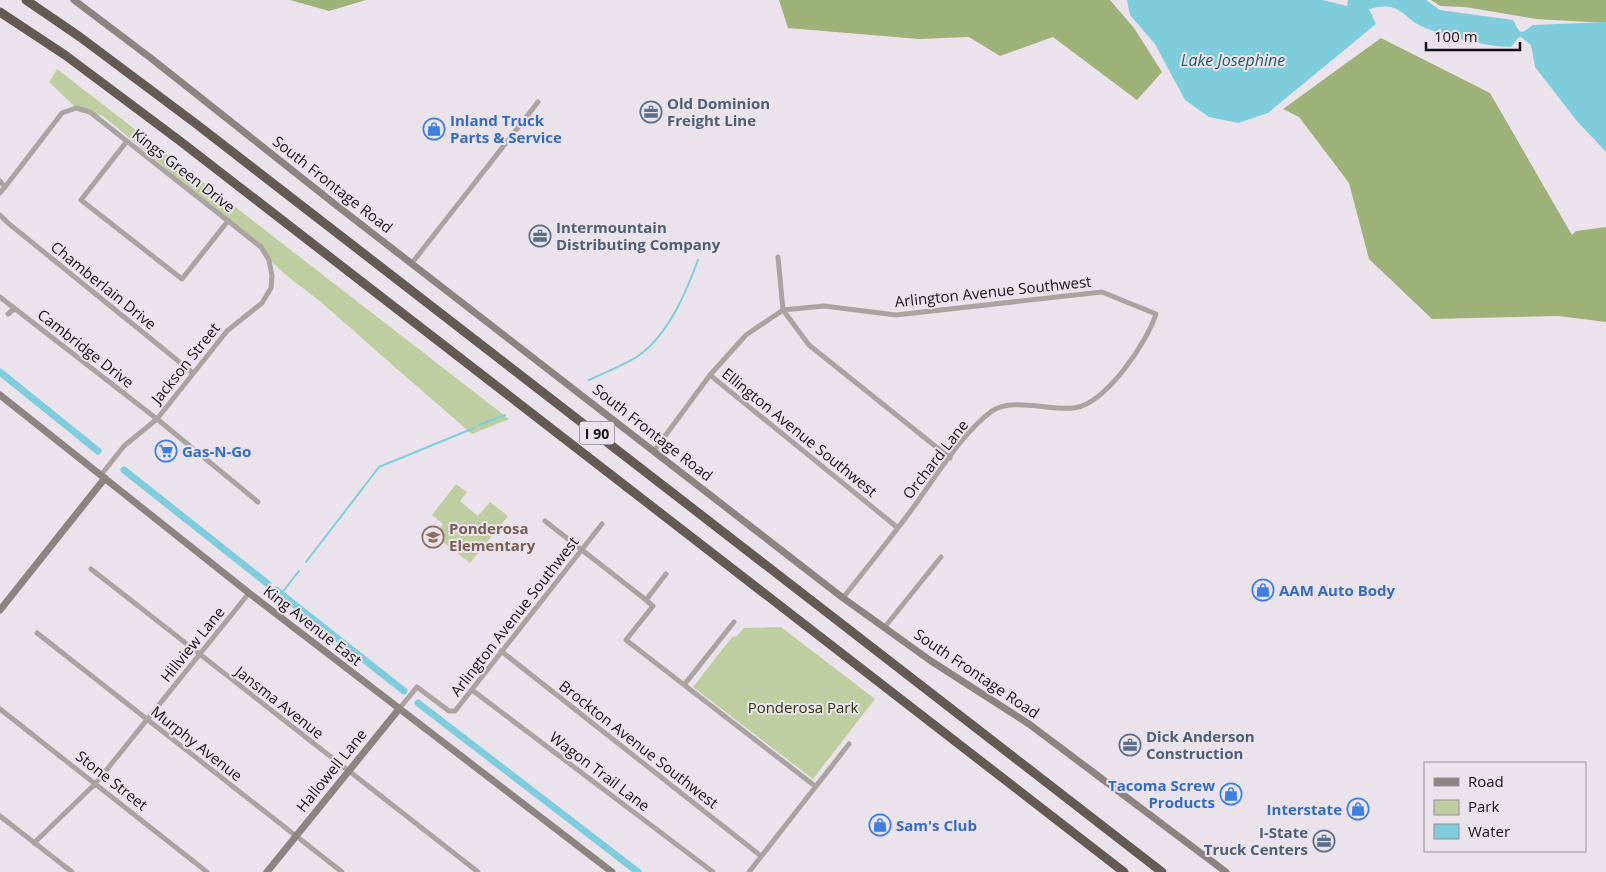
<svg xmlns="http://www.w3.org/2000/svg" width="1606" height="872" font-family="'Open Sans',sans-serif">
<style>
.green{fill:#becea0}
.forest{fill:#9eb179}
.water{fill:#7fcddc}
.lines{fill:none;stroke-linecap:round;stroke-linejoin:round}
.stream{stroke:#7fcddc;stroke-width:2}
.canal{stroke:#7fcddc;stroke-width:7}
.street{stroke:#a9a4a1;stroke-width:5}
.secondary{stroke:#8b8480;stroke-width:7}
.highway{stroke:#635a54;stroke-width:9}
.labels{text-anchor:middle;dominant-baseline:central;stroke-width:4;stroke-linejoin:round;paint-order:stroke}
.shield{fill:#ebe3ec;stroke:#555156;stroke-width:1}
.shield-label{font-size:14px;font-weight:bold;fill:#151316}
.service-label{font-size:15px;font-weight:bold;fill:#4e5e75;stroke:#ebe3ec;text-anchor:start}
.shop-label{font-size:15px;font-weight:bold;fill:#366cbe;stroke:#ebe3ec;text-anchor:start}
.street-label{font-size:15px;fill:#151316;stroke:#ebe3ec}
.education-label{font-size:15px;font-weight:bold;fill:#785e54;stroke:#ebe3ec;text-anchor:start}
.park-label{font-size:15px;fill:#2b370c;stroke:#ebe3ec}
.water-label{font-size:16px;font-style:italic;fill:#1f5f6a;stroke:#ebe3ec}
</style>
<rect width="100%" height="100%" fill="#ebe3ec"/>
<path class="green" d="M57,69L509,419L472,434C422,391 372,347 322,303C301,285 275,271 261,247L103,116L76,108L49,82Z
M456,484L467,492L460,501L478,516L490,502L508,516L470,563L434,535L443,524L432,515Z
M781,627L875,699L813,779L693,687L732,637L737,636L744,628Z"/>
<path class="forest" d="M290,0H366L329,11Z
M779,0H1110L1134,28L1162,72L1137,100L1053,37L1000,56L969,37L919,39L788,28Z
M1431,0H1606V23L1536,19L1465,7L1440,6Z
M1381,38L1490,93L1572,235L1576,231L1606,227V322L1558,316L1432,319L1369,259L1349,183L1299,117L1283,109Z"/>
<path class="water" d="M1127,0H1323L1347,6L1348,0H1426L1440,10L1513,20L1519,31L1523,32L1533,25L1606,22V152L1576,120L1535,67L1531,45L1521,37L1518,38L1511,47C1488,47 1444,36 1423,27C1401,17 1401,0 1369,9L1376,24L1268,113L1238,123L1209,117L1185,100L1155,44L1130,15Z"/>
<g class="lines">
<path class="stream" d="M589,380C605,372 623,366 638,356C668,335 686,293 698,260
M479,425L505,415
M306,562L379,467L474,428
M277,599L299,571"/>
<path class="canal" d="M0,372L98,451
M124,470L268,584
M276,590L404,691
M418,703L638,872"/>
<path class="street" d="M127,141L81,200L182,279L228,221
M0,181L5,187L0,193
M5,187L62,113L76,108L90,112L261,247L269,260L272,276L271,288L262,303L227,331L157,419L124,446L101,475
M0,215L8,223L193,373
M778,257L783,310L809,345L950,458
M412,263L538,102
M0,297L157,419L258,502
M8,314L14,309
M710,375L898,528
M654,451L710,375L746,335L783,310L824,306L896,315L1102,292L1156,314C1147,342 1106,404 1074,408C1052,411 1011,397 992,411C962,433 937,475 915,505C892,537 867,567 843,598
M545,521L646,600
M91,569L478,872
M666,574L646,600L653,606L626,640L815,786
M884,628L941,557
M37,633L342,872
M501,651L761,856
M684,685L734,622
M472,690L713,872
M0,709L207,872
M399,709L417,687L449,711H455L602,524
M0,816L72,872
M34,843L96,783L249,593
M749,872L849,744"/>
<path class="secondary" d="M74,0L152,59L336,205L843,598L931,661L1029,724L1226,872
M0,395L249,593L612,872
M0,610L105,478
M267,872L399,709"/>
<path class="highway" d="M26,0L80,37L195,123L1162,872
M0,12L65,55L180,141L1124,872"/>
</g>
<defs>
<g id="office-ring" transform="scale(1.125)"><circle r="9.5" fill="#ebe3ec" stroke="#5c6f8a" stroke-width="1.5"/><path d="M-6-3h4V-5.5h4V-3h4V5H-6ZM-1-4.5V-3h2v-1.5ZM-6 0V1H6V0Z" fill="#5c6f8a"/></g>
<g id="shop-ring" transform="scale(1.125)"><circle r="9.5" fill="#ebe3ec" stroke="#3f7fe0" stroke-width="1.5"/><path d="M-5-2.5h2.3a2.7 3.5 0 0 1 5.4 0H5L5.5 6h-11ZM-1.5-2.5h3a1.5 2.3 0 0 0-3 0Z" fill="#3f7fe0"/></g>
<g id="supermarket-ring" transform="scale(1.125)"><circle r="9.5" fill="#ebe3ec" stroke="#3f7fe0" stroke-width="1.5"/><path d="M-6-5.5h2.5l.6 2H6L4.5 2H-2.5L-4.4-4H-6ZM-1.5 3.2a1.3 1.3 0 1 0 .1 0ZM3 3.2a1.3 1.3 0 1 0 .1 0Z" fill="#3f7fe0"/></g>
<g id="school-ring" transform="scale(1.125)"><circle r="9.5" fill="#ebe3ec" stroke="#8d6e63" stroke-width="1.5"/><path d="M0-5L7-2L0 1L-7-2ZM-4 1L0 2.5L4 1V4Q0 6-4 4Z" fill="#8d6e63"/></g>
</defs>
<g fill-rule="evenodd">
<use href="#office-ring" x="651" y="112"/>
<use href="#shop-ring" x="434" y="129"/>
<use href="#office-ring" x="540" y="236"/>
<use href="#supermarket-ring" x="166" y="451"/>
<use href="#school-ring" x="433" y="537"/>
<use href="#shop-ring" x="1263" y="590"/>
<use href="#office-ring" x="1130" y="745"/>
<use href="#shop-ring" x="1231" y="794"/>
<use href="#shop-ring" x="1358" y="809"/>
<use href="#shop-ring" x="880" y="825"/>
<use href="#office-ring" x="1324" y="841"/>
</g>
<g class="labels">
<rect class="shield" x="579.5" y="421.5" width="35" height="23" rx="4"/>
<g class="shield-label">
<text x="597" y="433">I 90</text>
</g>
<g class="service-label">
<text x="667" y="103">Old Dominion<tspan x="667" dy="17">Freight Line</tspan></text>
<text x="556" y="227">Intermountain<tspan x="556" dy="17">Distributing Company</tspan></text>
<text x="1146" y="736">Dick Anderson<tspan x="1146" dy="17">Construction</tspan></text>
<text x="1308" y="832" text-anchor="end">I-State<tspan x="1308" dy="17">Truck Centers</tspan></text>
</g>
<g class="shop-label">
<text x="450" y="120">Inland Truck<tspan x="450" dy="17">Parts &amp; Service</tspan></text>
<text x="182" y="451">Gas-N-Go</text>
<text x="1279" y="590">AAM Auto Body</text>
<text x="1215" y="785" text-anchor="end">Tacoma Screw<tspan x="1215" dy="17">Products</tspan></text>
<text x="1342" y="809" text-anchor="end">Interstate</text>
<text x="896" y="825">Sam's Club</text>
</g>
<g class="street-label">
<text transform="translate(184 170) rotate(38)">Kings Green Drive</text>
<text transform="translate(333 184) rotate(38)">South Frontage Road</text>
<text transform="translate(104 285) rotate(39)">Chamberlain Drive</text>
<text transform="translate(993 291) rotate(-6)">Arlington Avenue Southwest</text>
<text transform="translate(86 348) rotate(38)">Cambridge Drive</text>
<text transform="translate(185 363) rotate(-51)">Jackson Street</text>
<text transform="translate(653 432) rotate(38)">South Frontage Road</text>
<text transform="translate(800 432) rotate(39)">Ellington Avenue Southwest</text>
<text transform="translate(935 459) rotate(-52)">Orchard Lane</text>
<text transform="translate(514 616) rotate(-52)">Arlington Avenue Southwest</text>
<text transform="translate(313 625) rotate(38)">King Avenue East</text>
<text transform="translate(192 644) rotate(-51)">Hillview Lane</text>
<text transform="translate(977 673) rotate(34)">South Frontage Road</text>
<text transform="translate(280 702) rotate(38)">Jansma Avenue</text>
<text transform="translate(197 743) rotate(38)">Murphy Avenue</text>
<text transform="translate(639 744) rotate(38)">Brockton Avenue Southwest</text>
<text transform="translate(331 770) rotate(-51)">Hallowell Lane</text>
<text transform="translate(600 771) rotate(37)">Wagon Trail Lane</text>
<text transform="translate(112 780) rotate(38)">Stone Street</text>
</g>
<g class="education-label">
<text x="449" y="528">Ponderosa<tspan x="449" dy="17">Elementary</tspan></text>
</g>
<g class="park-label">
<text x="803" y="707">Ponderosa Park</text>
</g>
<g class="water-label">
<text x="1233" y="60">Lake Josephine</text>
</g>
</g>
<rect x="1424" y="762" width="162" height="90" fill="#ebe3ec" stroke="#959096"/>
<rect x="1434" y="778" width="25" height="8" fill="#8b8480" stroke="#959096"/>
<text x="1468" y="787" font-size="15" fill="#151316">Road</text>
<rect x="1434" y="800" width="25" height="15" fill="#becea0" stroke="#959096"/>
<text x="1468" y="812" font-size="15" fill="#151316">Park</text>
<rect x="1434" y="824" width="25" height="15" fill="#7fcddc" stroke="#959096"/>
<text x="1468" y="837" font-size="15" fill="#151316">Water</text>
<path d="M1426 42v8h94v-8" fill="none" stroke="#151316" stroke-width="2.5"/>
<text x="1434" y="42" font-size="15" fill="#151316" stroke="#ebe3ec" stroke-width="4" paint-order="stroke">100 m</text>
</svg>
